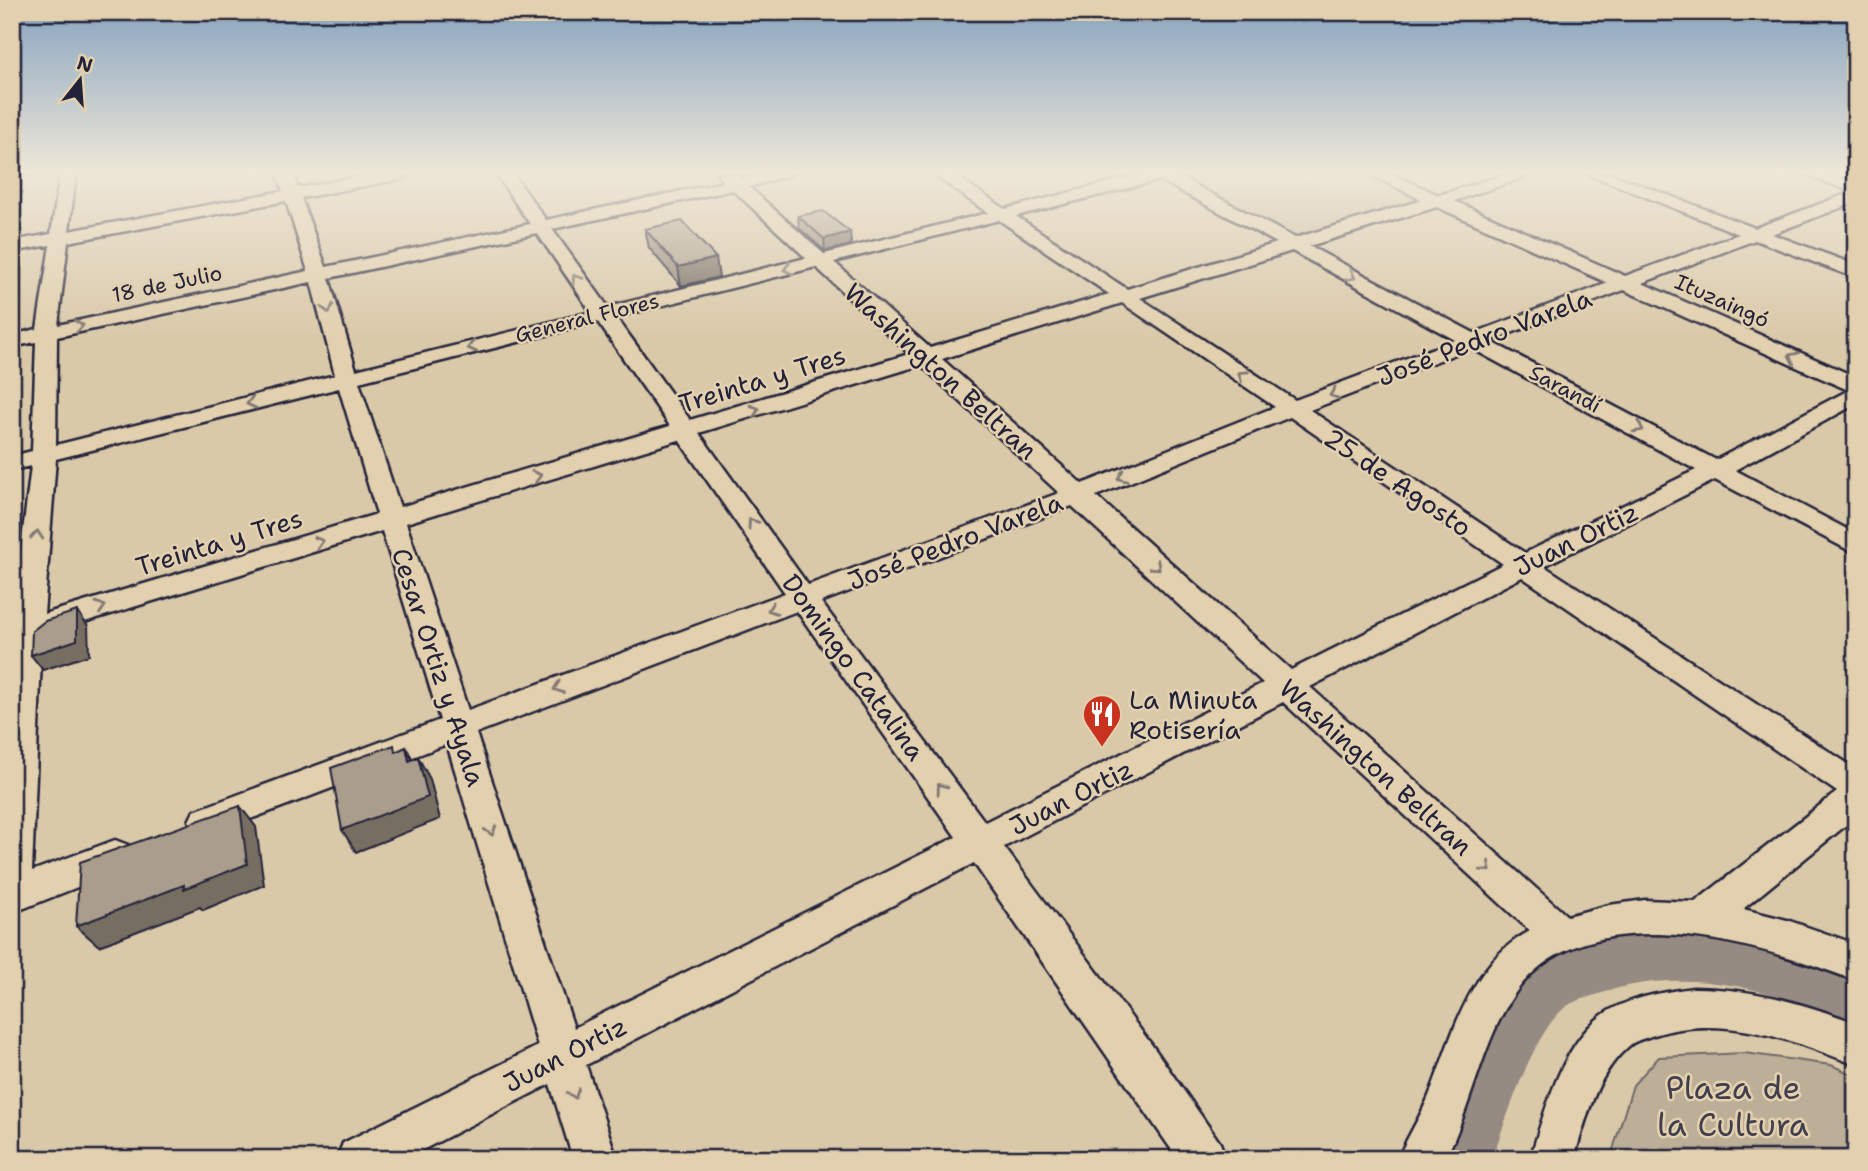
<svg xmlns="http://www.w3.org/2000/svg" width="1868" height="1171" font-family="'Shantell Sans',sans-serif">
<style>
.built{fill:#ccbca0}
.green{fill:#bcae97;stroke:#6f6869;stroke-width:2}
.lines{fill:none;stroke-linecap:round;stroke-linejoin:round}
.river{fill:#968b82;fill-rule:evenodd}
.minor-casing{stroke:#22223b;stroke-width:5}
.minor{fill:#e2d0ae;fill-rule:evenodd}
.wall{fill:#928778;stroke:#22223b;stroke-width:2}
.shaded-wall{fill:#776e62;stroke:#22223b;stroke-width:2}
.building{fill:#aa9d8c;stroke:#22223b;stroke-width:2}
.oneway{stroke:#827974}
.labels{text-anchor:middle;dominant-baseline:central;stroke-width:5;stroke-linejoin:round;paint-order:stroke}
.far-street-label{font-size:21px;fill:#22223b;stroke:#e2d0ae}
.street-label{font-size:26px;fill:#22223b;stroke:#e2d0ae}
.poi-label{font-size:26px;fill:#22223b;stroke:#e2d0ae;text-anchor:start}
.near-park-label{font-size:32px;fill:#413e4d;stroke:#e2d0ae}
</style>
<rect width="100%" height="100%" fill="#dac9a9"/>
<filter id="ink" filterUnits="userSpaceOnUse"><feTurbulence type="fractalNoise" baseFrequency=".0143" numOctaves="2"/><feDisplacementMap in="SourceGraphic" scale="14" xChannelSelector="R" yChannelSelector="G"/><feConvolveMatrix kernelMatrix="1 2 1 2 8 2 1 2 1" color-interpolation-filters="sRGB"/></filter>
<g filter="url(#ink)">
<path class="built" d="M1298,174L1353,200L1393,189L1419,200L1296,237L1177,175Z"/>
<path class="green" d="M1744,1053L1831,1065L1856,1076V1159H1610L1633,1085L1659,1057Z"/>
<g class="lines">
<path class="river" d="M1684,929C1744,933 1800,947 1856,972V1029C1834,1020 1814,1009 1792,1001C1733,980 1662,972 1602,993C1590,997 1573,1000 1563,1009C1531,1038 1507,1118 1492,1159H1428C1445,1116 1490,993 1524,969C1561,943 1639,931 1684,929Z"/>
<g class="minor-casing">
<path id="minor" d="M12,174H31L12,181Z
M60,174H76L69,231L283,191L277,174H293L298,188L373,174H410L402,179L301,198L326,267L530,224L496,174H513L546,220L724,182L717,174H735L740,179L759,174H792L749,187L824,254L988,213L933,174H953L1005,209L1142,174H1174L1295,238L1422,200L1369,174H1392L1439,195L1507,174H1534L1454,201L1625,276L1739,234L1588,174H1612L1755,228L1852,192L1805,174H1831L1856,183V202L1772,234L1856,265V278L1755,240L1642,283L1856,377V404L1735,470L1856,534V554L1715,480L1544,566L1856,769V817L1743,909L1787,920L1856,944V981C1762,944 1583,890 1513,996C1481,1045 1472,1107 1445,1159H1398C1407,1137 1420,1118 1429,1096C1452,1037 1469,963 1530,931L1283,702L1004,847L1154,1048L1220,1143L1226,1159H1178L974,863L586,1065L617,1159H573L550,1084L405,1159H337L343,1143L538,1046L447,744L206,836L194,831L189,821L194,811L440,720L382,531L42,635L32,871L115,840L128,845L133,856L128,867L12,913V623L31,466L12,470V456L32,451L36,342L12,347V335L37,329L50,245L12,252V241L51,234ZM1160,180L1277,243L1127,289L1016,216ZM733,190L806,258L608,307L552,229ZM286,201L308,271L58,325L68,242ZM1437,207L1608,283L1474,333L1309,246ZM999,220L1109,294L930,348L834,262ZM537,233L591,312L356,370L329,278ZM1292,251L1455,340L1295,400L1140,298ZM816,267L909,354L690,420L616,317ZM311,282L335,375L56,445L57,337ZM1624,290L1848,390H1849L1716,460L1490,341ZM1122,303L1275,407L1082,484L942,359ZM598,322L670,426L400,507L359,382ZM1471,348L1696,470L1525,553L1310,410ZM921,365L1059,493L808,585L699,433ZM339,388L377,514L44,614L56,459ZM1290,417L1503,564L1291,670L1096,496ZM679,440L785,593L468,710L406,523ZM1072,506L1263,683L985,822L821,602ZM1522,577L1837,792L1695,902L1645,900L1609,905L1567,916L1310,687ZM797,611L956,837L574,1028L476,733Z
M1693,988C1751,988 1802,1003 1856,1023V1065C1793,1040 1722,1013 1654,1035C1646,1038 1636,1040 1630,1045C1596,1073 1586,1119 1574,1159H1530C1545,1112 1560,1048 1601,1016C1625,998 1664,992 1693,988Z"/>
</g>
<use href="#minor" class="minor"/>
</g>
<path class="wall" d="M798,216L850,232L851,245L825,251L799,228Z
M645,229L719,277L681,286L649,248Z"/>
<path class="shaded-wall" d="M850,232L851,245L825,251L824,239Z
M716,258L719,277L681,286L678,267Z
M77,611L88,626L89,655L43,670L31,655Z
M406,747L418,769L409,761Z
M418,757L430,779L440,819L356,852L342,830Z
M240,806L256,827L264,885L203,910L200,907L99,946L76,926Z"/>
<path class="building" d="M823,211L850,232L824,239L798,216Z
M682,221L716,258L678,267L645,229Z
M77,611V640L31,655L32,631L45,621Z
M394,745L395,752L406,747L409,761L418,757L428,797L342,830L331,768Z
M240,806L247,864L184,889V885L76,926L80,862Z"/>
<defs><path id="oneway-chevron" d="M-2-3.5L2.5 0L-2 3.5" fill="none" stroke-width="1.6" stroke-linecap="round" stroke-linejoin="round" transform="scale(1.75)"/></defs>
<g class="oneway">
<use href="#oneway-chevron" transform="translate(788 269) rotate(166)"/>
<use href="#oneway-chevron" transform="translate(1351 276) rotate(28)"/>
<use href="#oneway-chevron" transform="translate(576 279) rotate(-125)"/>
<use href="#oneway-chevron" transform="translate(328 309) rotate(75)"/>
<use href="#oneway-chevron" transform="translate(79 326) rotate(-12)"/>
<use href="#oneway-chevron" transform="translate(472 347) rotate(166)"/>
<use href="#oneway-chevron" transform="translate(1793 357) rotate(-156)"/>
<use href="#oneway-chevron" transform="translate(1242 375) rotate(-146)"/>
<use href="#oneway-chevron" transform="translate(1334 394) rotate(160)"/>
<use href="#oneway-chevron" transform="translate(251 403) rotate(166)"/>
<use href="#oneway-chevron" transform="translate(755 410) rotate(-17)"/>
<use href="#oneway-chevron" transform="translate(1639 428) rotate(28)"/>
<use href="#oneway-chevron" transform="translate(537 476) rotate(-17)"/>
<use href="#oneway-chevron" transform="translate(1122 477) rotate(158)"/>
<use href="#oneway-chevron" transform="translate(752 523) rotate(-125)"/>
<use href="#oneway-chevron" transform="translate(37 535) rotate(-85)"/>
<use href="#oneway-chevron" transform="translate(319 542) rotate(-17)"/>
<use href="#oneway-chevron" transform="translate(1156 566) rotate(42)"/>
<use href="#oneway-chevron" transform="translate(101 607) rotate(-17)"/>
<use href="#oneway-chevron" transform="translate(772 609) rotate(160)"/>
<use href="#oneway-chevron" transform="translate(558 688) rotate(160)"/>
<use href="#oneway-chevron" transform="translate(941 788) rotate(-126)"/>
<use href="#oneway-chevron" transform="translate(491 831) rotate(73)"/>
<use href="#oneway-chevron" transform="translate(1487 868) rotate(42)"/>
<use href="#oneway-chevron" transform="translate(574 1094) rotate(72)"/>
</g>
</g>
<linearGradient id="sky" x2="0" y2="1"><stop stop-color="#87a4bf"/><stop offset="0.51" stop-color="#eee7d8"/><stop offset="1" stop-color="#eee7d8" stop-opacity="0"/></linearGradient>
<rect width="1868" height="338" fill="url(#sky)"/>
<defs>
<g id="restaurant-pin" transform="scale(2.0125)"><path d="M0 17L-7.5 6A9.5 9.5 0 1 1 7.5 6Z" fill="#c8321e" stroke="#e2d0ae"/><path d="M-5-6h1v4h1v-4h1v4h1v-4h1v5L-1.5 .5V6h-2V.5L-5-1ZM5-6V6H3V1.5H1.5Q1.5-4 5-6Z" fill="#fff"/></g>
</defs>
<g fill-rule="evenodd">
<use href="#restaurant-pin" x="1102" y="714"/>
</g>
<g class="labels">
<g class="far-street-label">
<text transform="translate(167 284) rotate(-12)">18 de Julio</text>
<text transform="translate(1722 301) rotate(24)">Ituzaingó</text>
<text transform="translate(587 318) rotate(-14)">General Flores</text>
<text transform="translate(1565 389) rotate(28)">Sarandí</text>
</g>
<g class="street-label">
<text transform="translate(1484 337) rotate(-21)">José Pedro Varela</text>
<text transform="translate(941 371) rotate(42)">Washington Beltran</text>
<text transform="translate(762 379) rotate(-17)">Treinta y Tres</text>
<text transform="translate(1398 482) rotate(34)">25 de Agosto</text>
<text transform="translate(1576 539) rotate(-26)">Juan Ortiz</text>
<text transform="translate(955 541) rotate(-21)">José Pedro Varela</text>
<text transform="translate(219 542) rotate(-17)">Treinta y Tres</text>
<text transform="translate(439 667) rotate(72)">Cesar Ortiz y Ayala</text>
<text transform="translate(854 667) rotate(54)">Domingo Catalina</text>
<text transform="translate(1376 767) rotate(42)">Washington Beltran</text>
<text transform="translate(1071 797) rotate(-27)">Juan Ortiz</text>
<text transform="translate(565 1054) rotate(-27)">Juan Ortiz</text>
</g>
<g class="poi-label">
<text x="1129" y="699">La Minuta<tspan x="1129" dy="30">Rotisería</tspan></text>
</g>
<g class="near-park-label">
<text x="1733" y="1087">Plaza de<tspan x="1733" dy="37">la Cultura</tspan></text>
</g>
</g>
<rect width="1868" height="1171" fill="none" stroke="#e2d0ae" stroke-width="42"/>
<rect x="21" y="21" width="1826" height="1129" fill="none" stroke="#22223b" stroke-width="2.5" filter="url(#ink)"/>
<g transform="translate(80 80) rotate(17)" stroke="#e2d0ae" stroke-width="5" paint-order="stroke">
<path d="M0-5L12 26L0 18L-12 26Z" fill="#22223b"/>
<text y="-10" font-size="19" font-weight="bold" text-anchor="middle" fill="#22223b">N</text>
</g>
</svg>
